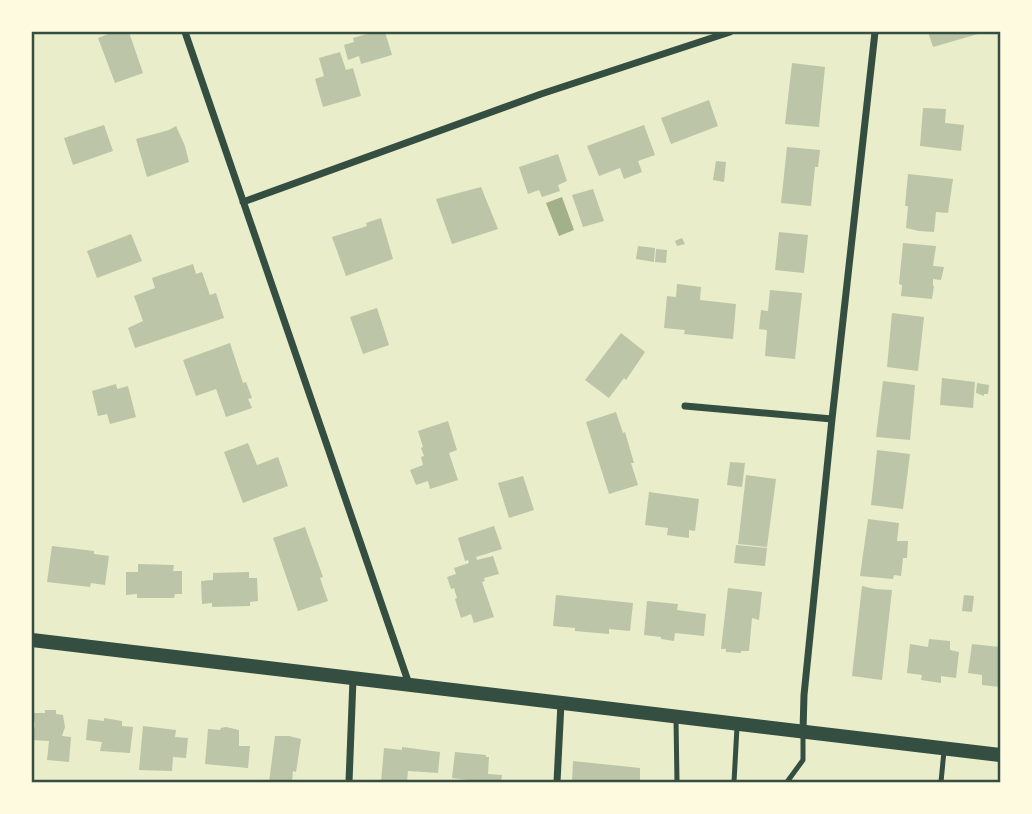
<svg xmlns="http://www.w3.org/2000/svg" width="1032" height="814" font-family="'Work Sans',sans-serif">
<style>
.water{fill:#a3b18a}
.building{fill:#bcc5a7}
.lines{fill:none;stroke-linecap:round;stroke-linejoin:round}
.service{stroke:#344e41;stroke-width:5}
.minor{stroke:#344e41;stroke-width:7}
.secondary{stroke:#344e41;stroke-width:14}
.neatline{fill:none;stroke:#344e41;stroke-width:2.5}
</style>
<rect width="100%" height="100%" fill="#e9edc9"/>
<path class="water" d="M562,197L574,230L559,236L546,203Z"/>
<path class="building" d="M113,32H129L143,73L115,83L98,38Z
M374,32H385L392,55L361,64L359,56L348,60L344,45L354,42L353,38Z
M928,32H985L933,47Z
M340,52L346,70L353,68L361,96L323,107L315,79L324,76L319,58Z
M792,63L825,67L819,127L785,124Z
M709,100L718,126L671,144L661,118Z
M923,108L946,109L945,123L964,125L961,151L920,146Z
M104,125L113,151L73,165L64,138Z
M644,125L655,155L638,161L642,172L624,179L620,168L599,176L587,146Z
M176,126L185,146L189,162L147,177L136,139L169,130Z
M787,147L820,150L818,167H815L811,206L781,203Z
M558,154L567,181L558,185L560,191L542,197L539,190L528,194L519,167Z
M716,161L726,162L724,182L713,180Z
M908,174L953,179L948,213L936,212L934,232L919,231L906,228L908,206H905Z
M481,187L498,229L452,244L436,199Z
M593,189L604,221L583,227L572,195Z
M381,218L393,259L346,276L332,237L367,226L366,223Z
M779,232L808,235L804,273L775,270Z
M131,234L142,261L97,278L87,251Z
M682,238L685,244L677,246L675,241Z
M903,243L936,246L933,266L944,267L941,280L933,279V286H934L932,299L901,296L902,285L899,284Z
M638,246L655,248L654,262L636,259Z
M656,249L667,250L666,263L655,262Z
M193,264L196,274L202,272L210,295L216,293L224,318L135,348L128,328L143,321L134,296L155,288L152,278Z
M677,284L701,287L700,300L736,304L733,339L684,334L685,330L664,328L667,296L676,297Z
M770,290L802,293L795,359L765,356L767,330L759,329L761,310L768,311Z
M377,308L389,345L363,354L350,317Z
M892,313L924,317L918,371L887,367Z
M621,333L645,352L626,380L624,378L609,398L585,380Z
M230,343L243,383L246,382L252,398L248,399L252,408L226,417L216,389L196,396L183,360Z
M942,378L975,382L973,408L940,405Z
M883,381L915,385L910,440L876,437Z
M977,383L989,385L988,394H984V396L976,393Z
M116,384L117,389L128,386L136,417L110,424L107,414L98,416L92,391Z
M616,412L623,433L625,432L634,463H631L638,485L609,494L586,422Z
M448,421L457,450L449,453L458,480L430,489L428,481L416,485L410,470L423,465L421,457L424,456L421,448L423,447L418,431Z
M248,443L257,465L278,457L288,486L243,503L224,452Z
M877,450L910,454L903,509L871,505Z
M730,462L745,463L742,487L727,485Z
M746,475L776,479L767,547L738,544Z
M523,476L534,510L509,518L498,483Z
M649,492L699,499L695,531L689,530V538L667,535L668,528L645,525Z
M868,519L899,523L897,541H908L907,558H903L901,576L894,575L893,579L860,576Z
M494,526L502,549L476,557L477,560L493,556L499,574L484,578L485,581L482,582L494,617L474,623L471,614L461,618L455,599L457,598L454,588L451,589L447,577L456,574L454,568L469,563L468,560L465,561L458,538Z
M305,527L323,577L320,578L328,601L298,611L273,538Z
M736,545L767,548L765,566L734,563Z
M52,546L94,551V554L109,556L105,585L91,583L90,587L47,582Z
M138,564L174,565L173,571H182V594H175L174,598H137V594L126,595V572H138Z
M249,572V578H257L258,601L250,602V606L212,607V603L202,604L201,581L213,580V573Z
M862,586L875,589L892,590L882,680L852,676Z
M728,588L762,592L759,620L752,618L749,651H741V653L726,652V649H721Z
M556,595L633,603L630,631L609,629V634L575,631V628L553,626Z
M964,595L974,596L972,612L962,611Z
M647,601L678,604L677,610L706,614L704,636L675,633L674,641L661,639V637L644,635Z
M929,639L950,641V650L959,652L956,678L941,676V683L921,680L922,675L907,673L910,644L928,647Z
M972,644L1000,647V687L982,685V675L968,673Z
M45,710H56V714L63,715L65,727L62,736L71,737L69,762L47,760L49,741L32,740L35,725L33,713H45Z
M104,718L122,721V726L133,727L130,753L100,751L102,742L86,740L88,719L104,721Z
M143,726L176,730L175,737L188,738L186,758L173,757L172,771L139,770Z
M226,727L239,730V746H250L248,768L205,764L208,729L220,730L221,728Z
M275,736H289L301,739L296,772L293,771L292,782H269Z
M402,747L440,752L438,773L408,771L407,782H381L384,748L402,750Z
M455,752L486,755V757H489L488,774L502,775L501,782H485L452,778Z
M573,761L640,768V782H572Z"/>
<g class="lines">
<path class="service" d="M676,719L677,782
M734,782L737,727
M787,782L803,760V735
M941,782L944,751"/>
<path class="minor" d="M185,32L409,684
M243,202L541,94L730,32
M685,406L832,419
M803,731L804,695L832,419L875,32
M349,782L353,679
M557,782L561,703"/>
<path class="secondary" d="M32,640L1000,755"/>
</g>
<rect width="1032" height="814" fill="none" stroke="#fefae0" stroke-width="66"/>
<rect x="33" y="33" width="966" height="748" class="neatline"/>
</svg>
